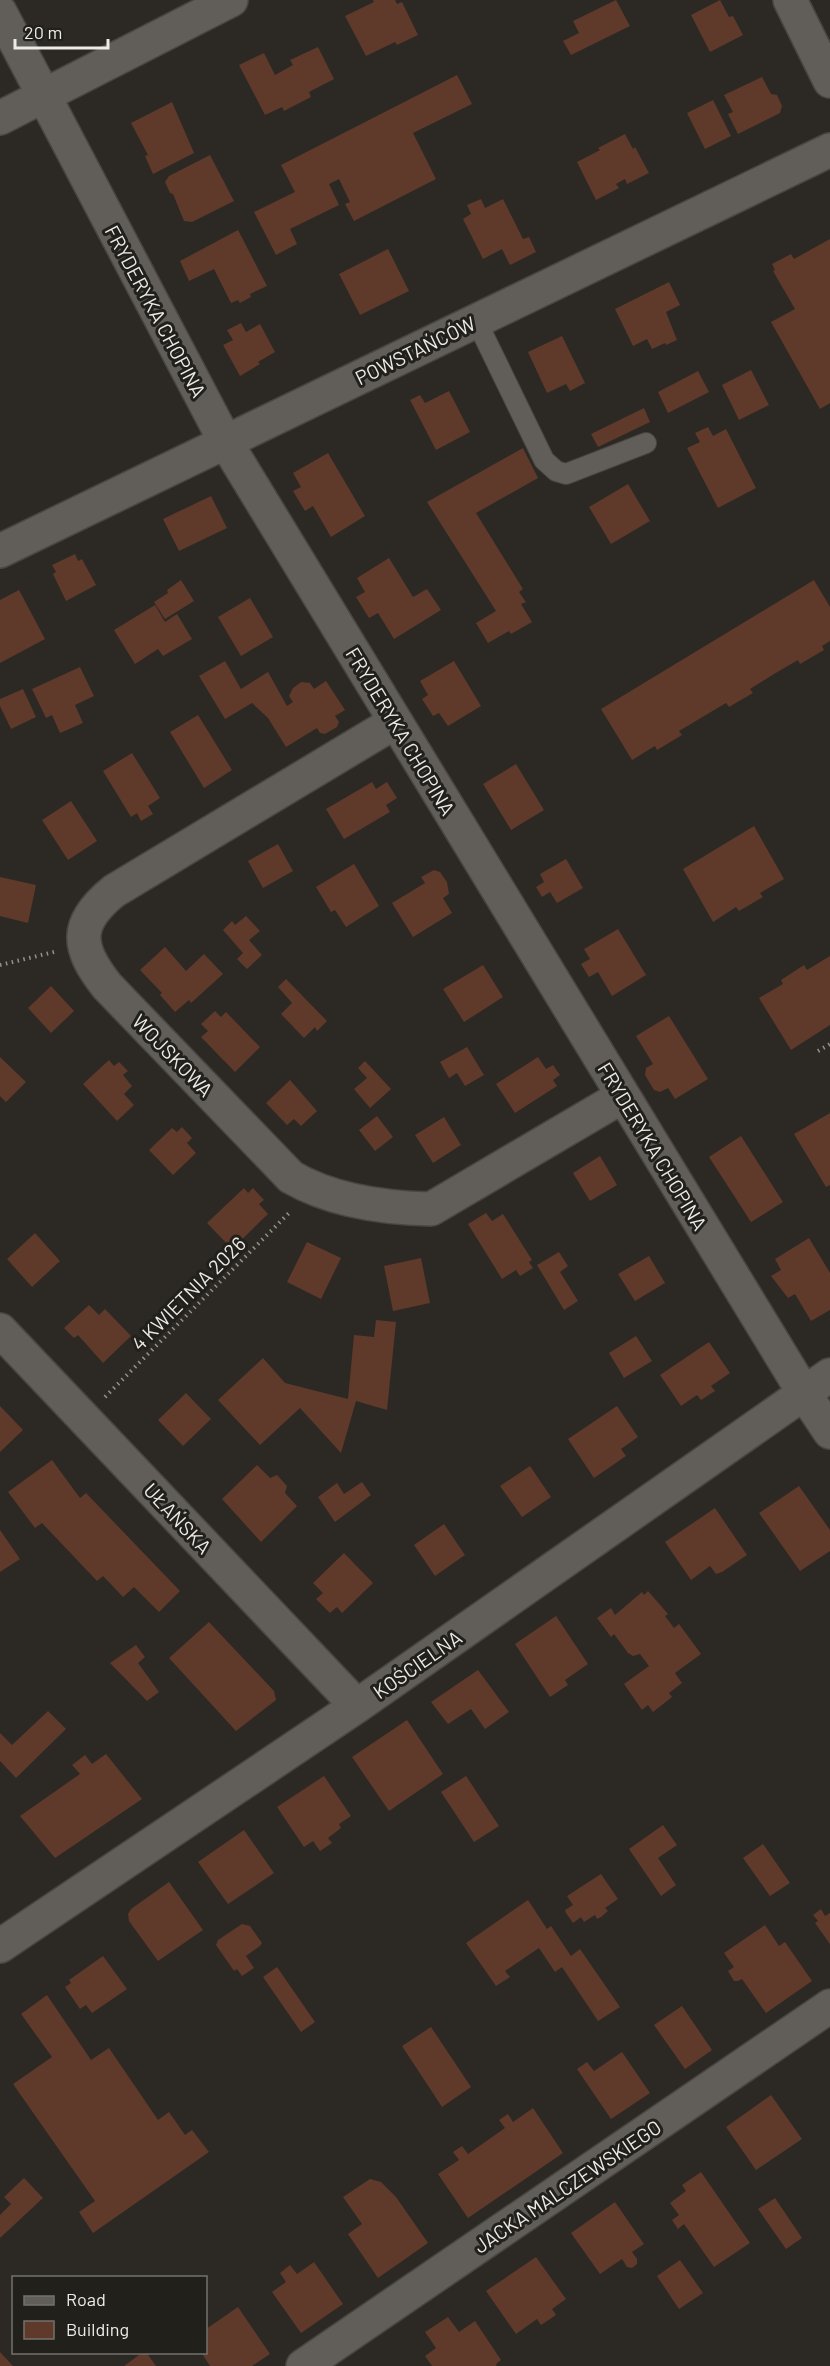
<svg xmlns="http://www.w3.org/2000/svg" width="830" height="2366" font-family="Barlow,sans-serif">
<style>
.building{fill:#5f3929}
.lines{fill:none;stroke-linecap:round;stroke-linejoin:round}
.service-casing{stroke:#484642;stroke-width:22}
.minor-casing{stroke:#484642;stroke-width:36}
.path{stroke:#93918d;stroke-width:4;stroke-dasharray:1.5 4.5;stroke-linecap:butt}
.service{stroke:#615e59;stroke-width:20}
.minor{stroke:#615e59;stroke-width:33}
.labels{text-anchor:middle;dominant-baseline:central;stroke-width:6;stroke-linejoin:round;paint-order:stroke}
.street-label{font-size:20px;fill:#edebe8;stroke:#22201b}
</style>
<rect width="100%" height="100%" fill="#2c2925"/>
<path class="building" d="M373,0H395L397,4L402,2L418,35L397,45L395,42L366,56L345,16L374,2Z
M616,0L630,26L571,55L563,41L579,33L573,21Z
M720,0L729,17L733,16L743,35L710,52L691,15Z
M318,47L334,79L309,92L311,97L284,111L282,107L265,115L239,65L264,53L275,75L293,65L290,60Z
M457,75L472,104L413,133L436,179L354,221L345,204L350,202L339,179L329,184L339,205L290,229L297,244L276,255L254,212L295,192L281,165Z
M762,77L771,94L777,95L782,106L780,113L738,134L728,114L733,112L724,95Z
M713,100L731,136L705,149L687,113Z
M172,102L194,153L153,174L145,156L148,155L131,123Z
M625,134L633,149L635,147L649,173L627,184L625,179L616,184L619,188L596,200L577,162L600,150L598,148Z
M210,155L234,201L192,222L184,221L173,194L170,193L165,182L169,176Z
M481,199L485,208L503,199L523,239L529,237L536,252L510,265L502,249L483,259L463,219L471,214L467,205Z
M238,230L267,286L250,294L251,297L240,303L238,300L231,303L214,269L189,281L180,261Z
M830,239V403L820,409L771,322L795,309L773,271L775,270L772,264L791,254L794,259Z
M388,249L409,291L360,315L339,274Z
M669,282L680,305L666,312L677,340L666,345L665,343L652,349L647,339L633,346L615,309Z
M241,323L246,332L260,324L275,352L258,362L260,364L240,376L223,345L233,340L227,330Z
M562,336L585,383L570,391L566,384L547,393L528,352Z
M751,370L769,405L739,420L722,385Z
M698,371L709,392L668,413L658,392Z
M449,391L470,432L436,450L410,400L420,395L425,403Z
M644,408L650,422L598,447L591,434Z
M708,427L713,436L726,429L756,488L718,508L687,448L700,442L695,433Z
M523,448L538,478L476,513L523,589L519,592L526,602L521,604L532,622L511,634L509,631L488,643L476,623L496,611L427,502Z
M328,453L365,516L331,537L313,506L305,511L293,491L301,487L293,473Z
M628,484L650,521L611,544L589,507Z
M211,496L227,528L179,551L163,519Z
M75,554L78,561L82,559L96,585L66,601L53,574L56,572L52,565Z
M389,558L413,597L427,589L441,610L394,639L378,613L369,618L356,597L365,592L357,578Z
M181,580L194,601L165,619L154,602L168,593L167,590Z
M814,580L830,607V641L822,646L824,650L800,664L798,660L774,674L750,689L753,693L729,707L726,703L679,731L682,735L657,750L655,746L632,760L601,709Z
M19,590L45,639L0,663V600Z
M250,598L273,637L241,656L218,617Z
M155,605L165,622L177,614L192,639L163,656L158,649L135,664L114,630Z
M225,661L241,689L268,672L287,706L293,702L289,696L293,688L301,682L310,683L314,689L326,681L345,710L335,716L339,722L337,727L325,734L320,733L317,728L286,747L268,718L252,703L225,719L199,676Z
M454,661L481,706L448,726L439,713L433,716L422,699L428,695L420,681Z
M80,667L94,696L75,705L83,723L60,733L52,715L46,718L32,689Z
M23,689L36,717L11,729L0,706V699Z
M198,715L232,770L204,788L170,732Z
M132,753L160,798L148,806L153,814L141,821L137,813L131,817L103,771Z
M516,764L544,810L511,830L483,784Z
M372,782L376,789L387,782L397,798L386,805L390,812L344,839L326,809Z
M71,801L97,841L68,860L42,820Z
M754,826L784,879L760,893L763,897L739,911L736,907L713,922L683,869Z
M278,844L293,871L263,888L248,861Z
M566,859L583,888L557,903L550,892L542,897L536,887L544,882L540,874Z
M354,864L379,906L346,927L335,910L331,912L316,887Z
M434,870L440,872L447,882L449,894L443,898L452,913L413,937L392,903L425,883L421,877Z
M0,877L36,885L28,923L0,916Z
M246,916L260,931L249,940L262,955L247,969L237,959L243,953L223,930L232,921L235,925Z
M618,929L646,975L612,996L598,972L589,977L581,964L590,959L584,949Z
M165,947L186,971L204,954L223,974L191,1003L189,1000L175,1012L160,995L162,993L140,970Z
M830,956V1025L791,1050L759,998L783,984L781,980L804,965L807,970Z
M483,965L503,997L464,1022L443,989Z
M286,979L327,1021L317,1031L315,1027L304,1038L281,1014L292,1003L278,987Z
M51,986L74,1011L51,1033L28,1008Z
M215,1011L221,1017L226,1012L260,1047L235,1072L201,1037L208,1031L201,1024Z
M669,1016L708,1079L675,1099L668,1088L660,1092L654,1090L645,1075L646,1068L653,1064L636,1036Z
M467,1047L484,1075L465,1086L457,1073L449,1078L440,1062Z
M0,1057L26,1082L6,1102L0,1096Z
M538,1057L546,1069L553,1065L560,1075L553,1080L557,1086L515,1113L496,1084Z
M109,1060L114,1066L119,1062L128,1071L123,1075L132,1086L124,1094L134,1105L117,1121L83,1084Z
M365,1061L391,1089L370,1108L354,1089L367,1078L358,1068Z
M290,1080L317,1111L301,1126L294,1119L287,1125L266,1103Z
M830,1113V1185L826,1187L794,1134Z
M377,1116L393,1137L375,1151L359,1130Z
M444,1117L461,1145L433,1163L415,1135Z
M182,1127L192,1138L187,1143L196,1153L173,1175L149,1150L172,1128L177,1132Z
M741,1136L783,1202L751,1222L709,1157Z
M600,1156L617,1185L590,1201L573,1173Z
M244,1188L248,1193L253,1188L264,1200L259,1204L268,1214L232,1249L207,1223Z
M486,1213L492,1221L503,1214L532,1260L529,1262L533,1268L520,1276L516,1270L502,1279L468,1224Z
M35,1233L60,1261L32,1287L7,1259Z
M809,1238L830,1273V1310L811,1321L795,1294L788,1298L771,1276L781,1270L775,1259Z
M307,1242L341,1258L321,1299L287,1282Z
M559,1252L568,1266L560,1272L578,1301L564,1310L537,1265Z
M649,1256L665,1283L635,1301L618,1274Z
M421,1258L430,1303L393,1311L384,1266Z
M89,1305L99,1315L105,1309L131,1336L103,1363L78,1335L74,1338L64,1328Z
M376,1320L396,1322L387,1410L356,1401L341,1453L300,1408L260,1445L218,1400L263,1358L285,1383L348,1399L354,1335L374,1337Z
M636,1336L652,1361L624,1378L609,1353Z
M709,1342L730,1373L711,1386L715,1391L701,1400L697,1395L681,1406L660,1375Z
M186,1393L211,1419L183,1446L158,1420Z
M0,1406L23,1430L0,1452Z
M617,1406L638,1437L621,1449L626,1456L594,1478L568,1439Z
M52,1460L80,1498L86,1493L180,1591L159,1612L134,1587L123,1597L103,1576L97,1581L42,1523L35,1528L8,1492Z
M257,1465L270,1478L277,1475L287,1486L285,1493L297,1506L261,1542L222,1499Z
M530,1466L551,1497L522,1517L500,1486Z
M362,1482L371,1495L335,1522L318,1497L337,1483L344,1494Z
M799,1486L830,1530V1551L800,1571L759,1513Z
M715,1508L747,1555L722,1572L716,1574L710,1566L691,1580L665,1542Z
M444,1524L465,1555L435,1576L414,1545Z
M0,1530L20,1559L0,1572Z
M344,1553L373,1583L342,1613L337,1607L330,1613L316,1599L323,1593L313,1583Z
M648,1591L668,1614L665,1616L674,1628L679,1624L701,1654L675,1673L682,1683L669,1693L672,1697L653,1712L648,1705L642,1710L624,1684L649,1666L640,1654L633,1656L628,1653L614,1634L611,1637L597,1618L611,1608L615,1615L642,1592L644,1595Z
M556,1616L588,1664L565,1680L568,1685L550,1697L515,1644Z
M209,1622L274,1691L276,1700L236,1731L169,1658Z
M136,1645L145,1657L138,1663L159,1692L147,1701L110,1663Z
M478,1670L509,1712L485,1729L471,1709L448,1724L431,1702Z
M48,1711L66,1729L16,1778L0,1761V1733L12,1745Z
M407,1720L443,1774L389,1811L352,1757Z
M106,1754L142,1799L55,1858L20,1816L80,1774L72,1765L85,1755L92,1764Z
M324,1776L351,1816L339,1824L341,1828L328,1838L332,1843L320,1851L313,1841L304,1847L277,1807Z
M466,1776L499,1826L474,1842L441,1792Z
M663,1825L677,1845L658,1858L676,1885L661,1896L629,1849Z
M244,1830L274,1873L228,1904L198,1862Z
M763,1844L790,1883L770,1896L743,1858Z
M601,1874L618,1899L605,1908L608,1911L601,1917L597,1919L595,1915L584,1922L581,1917L573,1923L566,1913L565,1910L573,1905L567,1896Z
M169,1882L203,1930L158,1961L129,1921L128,1914L131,1909Z
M528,1900L547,1929L551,1926L571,1956L580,1949L620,2007L598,2021L562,1967L555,1972L539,1948L505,1971L510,1977L496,1986L466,1943Z
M821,1909L825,1916L830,1913V1944L815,1923L818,1921L813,1915Z
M242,1924L250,1926L262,1943L260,1946L246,1956L254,1968L242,1976L237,1969L234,1971L216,1945L218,1940Z
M765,1925L779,1946L785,1942L812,1981L766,2013L742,1979L738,1981H734L728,1971L734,1967L724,1953Z
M103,1956L127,1989L92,2013L86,2005L80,2009L65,1987L71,1983L69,1980Z
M277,1967L315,2022L301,2032L263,1977Z
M47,1995L91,2060L109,2048L158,2120L169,2112L185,2135L192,2130L209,2152L93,2233L79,2212L95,2201L13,2084L52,2057L21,2014Z
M682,2006L712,2050L685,2069L654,2025Z
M431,2027L471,2087L442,2107L402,2046Z
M622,2052L650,2093L611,2119L577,2069L587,2062L594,2071Z
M771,2095L802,2139L756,2170L726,2127Z
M533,2108L563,2153L468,2218L438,2174L459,2160L453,2152L462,2146L468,2154L505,2128L499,2120L508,2114L513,2122Z
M701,2172L750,2243L714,2267L684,2224L678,2229L672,2220L679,2215L670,2203L686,2191L682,2185Z
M24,2178L43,2198L0,2238V2215L11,2204L4,2197Z
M370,2179L381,2182L396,2197L428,2243L378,2278L348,2234L362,2224L343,2197Z
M775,2198L802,2238L786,2249L758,2209Z
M615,2202L644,2244L632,2252L637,2259V2264L632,2268L627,2267L622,2259L600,2274L571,2233Z
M536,2257L566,2299L552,2309L556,2315L541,2325L537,2319L516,2334L486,2291Z
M680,2260L703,2293L679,2309L657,2276Z
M314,2262L343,2304L301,2333L272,2292L286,2282L280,2273L290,2265L297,2274Z
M238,2307L270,2354L252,2366H210L201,2352H206V2329Z
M448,2317L459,2332L475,2321L501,2360L497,2363L496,2366H432L425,2356L436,2348L425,2332Z
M0,2352L13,2366H0Z
M143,2352H146L156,2366H124Z"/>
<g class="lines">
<g class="service-casing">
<path id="service" d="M476,320L544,460L556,471L566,474L646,443"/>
</g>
<g class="minor-casing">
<path id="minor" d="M790,0L830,81
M0,12L225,441L804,1393L830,1432
M0,118L231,0
M0,551L830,150
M395,722L114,891C73,924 77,948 107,986L291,1177C332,1201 384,1208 431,1209L623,1096
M0,1330L357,1706
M0,1946L357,1706L830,1375
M303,2366L830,2006"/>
</g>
<path class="path" d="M0,965L54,952
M818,1051L830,1044
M105,1397L291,1211"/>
<use href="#service" class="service"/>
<use href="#minor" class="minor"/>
</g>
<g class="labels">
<g class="street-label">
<text transform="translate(156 311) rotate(62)">FRYDERYKA CHOPINA</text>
<text transform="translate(415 350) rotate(-26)">POWSTAŃCÓW</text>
<text transform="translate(401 731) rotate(59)">FRYDERYKA CHOPINA</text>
<text transform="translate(173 1055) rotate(46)">WOJSKOWA</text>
<text transform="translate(653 1146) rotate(59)">FRYDERYKA CHOPINA</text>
<text transform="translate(188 1293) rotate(-45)">4 KWIETNIA 2026</text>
<text transform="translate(178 1518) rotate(47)">UŁAŃSKA</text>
<text transform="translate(417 1664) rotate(-35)">KOŚCIELNA</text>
<text transform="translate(567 2186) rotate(-34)">JACKA MALCZEWSKIEGO</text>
</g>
</g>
<rect x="12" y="2276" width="195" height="78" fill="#22201b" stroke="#73716d" stroke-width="1.5"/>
<rect x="24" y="2296" width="30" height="9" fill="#615e59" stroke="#73716d" stroke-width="1.5"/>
<text x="66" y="2306" font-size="18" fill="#edebe8">Road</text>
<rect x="24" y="2321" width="30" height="18" fill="#5f3929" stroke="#73716d" stroke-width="1.5"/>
<text x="66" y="2336" font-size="18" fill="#edebe8">Building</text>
<path d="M15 39v9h93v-9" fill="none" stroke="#edebe8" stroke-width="3"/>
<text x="24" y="39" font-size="18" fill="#edebe8" stroke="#22201b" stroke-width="4.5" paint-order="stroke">20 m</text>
</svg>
